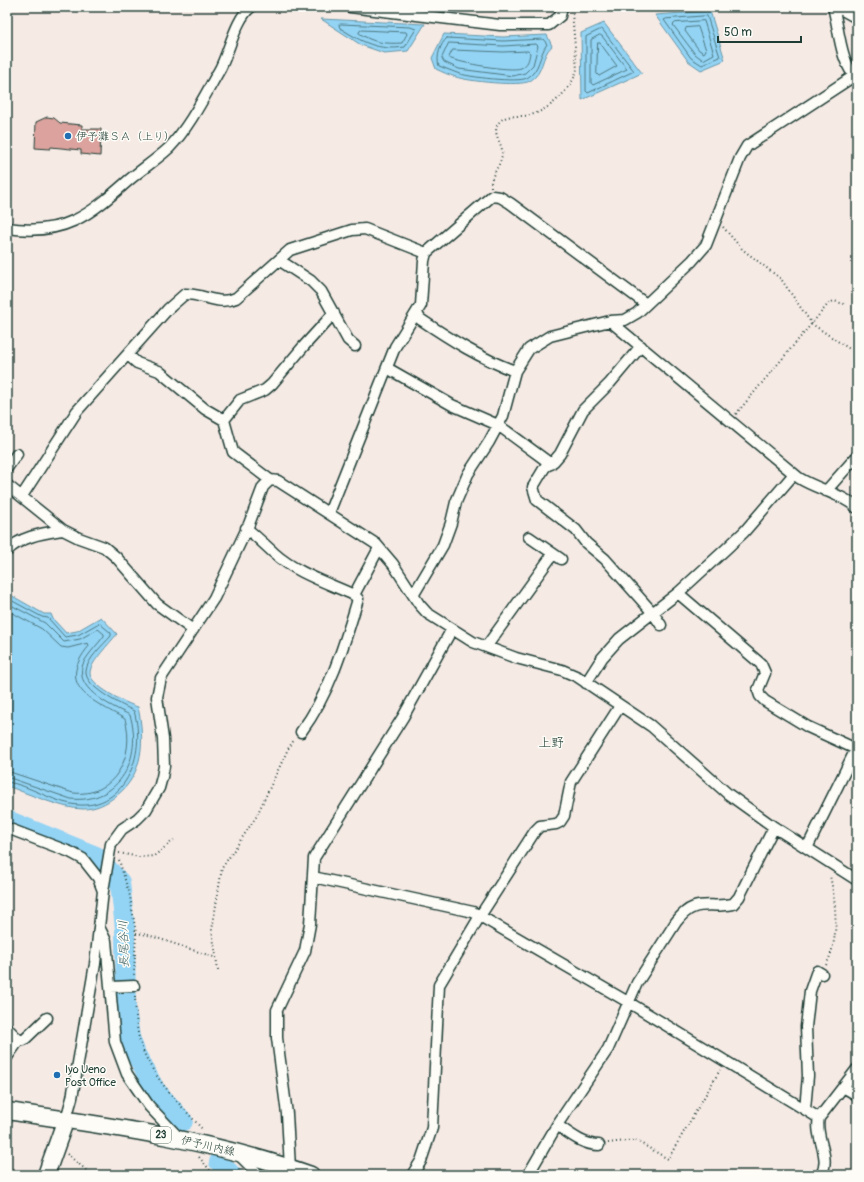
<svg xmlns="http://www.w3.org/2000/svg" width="864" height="1182" font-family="Pangolin,'Klee One',sans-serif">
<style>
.water{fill:#93d3f4;stroke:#6597a7}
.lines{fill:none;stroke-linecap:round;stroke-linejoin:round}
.shore{stroke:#4d7981;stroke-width:1}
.river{stroke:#93d3f4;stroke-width:20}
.building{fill:#dca29d;stroke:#1f3d34}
.street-casing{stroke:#1f3d34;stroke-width:13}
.primary-casing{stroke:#1f3d34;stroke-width:19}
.path{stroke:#1f3d34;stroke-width:2;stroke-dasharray:1 3;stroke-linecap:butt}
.street{stroke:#fdfcf7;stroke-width:10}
.primary{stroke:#fdfcf7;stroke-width:16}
.poi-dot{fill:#1f6fb2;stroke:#fdfcf7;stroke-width:1.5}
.labels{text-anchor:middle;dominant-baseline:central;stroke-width:3;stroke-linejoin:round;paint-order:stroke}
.shield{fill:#fdfcf7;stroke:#62766e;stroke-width:1}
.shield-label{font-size:10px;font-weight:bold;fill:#1f3d34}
.poi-label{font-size:11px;fill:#1f3d34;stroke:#fdfcf7;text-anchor:start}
.street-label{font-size:11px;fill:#1f3d34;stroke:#fdfcf7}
.water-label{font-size:12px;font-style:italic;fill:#3c6264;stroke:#fdfcf7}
.quarter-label{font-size:13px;fill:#1f3d34;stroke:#fdfcf7}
</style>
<rect width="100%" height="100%" fill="#f6eae5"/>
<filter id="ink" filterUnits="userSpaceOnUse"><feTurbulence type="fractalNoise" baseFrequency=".025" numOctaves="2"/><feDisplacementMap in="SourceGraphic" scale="8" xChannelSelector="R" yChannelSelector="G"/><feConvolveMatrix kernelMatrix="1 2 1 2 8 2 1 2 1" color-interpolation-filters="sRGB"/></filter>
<g filter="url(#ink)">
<path class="water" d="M710,11L725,60L701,70L688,61L655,15Z
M321,19L425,24L408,51L384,53L361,45Z
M604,23L642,73L582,100L581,33Z
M444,34L503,37L547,35L552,46C540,57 545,72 530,81C520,87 467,81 456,77C449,75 442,72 436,69L432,58Z
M7,593L44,614H51L53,619L66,633L77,631L101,617L117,634C110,643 91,662 90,672C88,685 127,704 138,707C145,739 144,775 116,796C106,804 95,809 83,809C62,809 27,793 7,786Z"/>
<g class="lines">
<path class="shore" d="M707,16L720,57L702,65L691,58L664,20L666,19Z
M704,21L714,54L703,60L695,54L673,25L675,23Z
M341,24L410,27L416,29L405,47C378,51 362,42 340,28L339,25Z
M698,27L706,50L704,53L699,50L685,31L686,28Z
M602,29L634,71L588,93L586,91V37Z
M361,30L406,32L407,34L402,43C387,44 372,43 359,33Z
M600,35L602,36L627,69L593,85L591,83V40Z
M447,38L503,41L543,39L547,44C539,55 540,71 527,78C518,83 467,77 457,73C451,71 445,68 439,66C436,57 440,44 447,38Z
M449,43L503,46L536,44L538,46L533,65L525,73L513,76L459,69L444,62L442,58Z
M598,43H600L617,66L599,76L597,74Z
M453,50L503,52L528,51L530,53C529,59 528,65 521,68C511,72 459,63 449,58Z
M7,598L42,617L48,618L65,637L78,635L99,623L111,633V636C103,645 87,659 86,671C84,687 122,705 134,711C147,754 125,814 71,804C49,800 29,785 7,782
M7,603L45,623L64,642L80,639L98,629L104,634V636C98,644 90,652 85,660C69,687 111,706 130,715C143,757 120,804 71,799L7,777
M7,610L42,629L61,647L68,648L88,643L89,646C55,687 92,700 125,719C136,756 114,798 73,793L7,771"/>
<path class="river" d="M7,820L96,856L120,882L125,929L126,1009L130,1037L136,1054L155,1089L183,1121
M219,1162L232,1175"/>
</g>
<path class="building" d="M47,117L54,118L60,123L82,125V129H101L100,156L81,154V150L51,147L50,149L35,148L36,122Z"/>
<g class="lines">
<g class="street-casing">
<path id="street" d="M350,7L500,25H549L560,16L562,7
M833,7C839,27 840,64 857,78
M837,7L857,18
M7,228C65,236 88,216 129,180C142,169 156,160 169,148C190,126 205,95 220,69C229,52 236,18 251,7
M279,260L311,281L321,291L348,340L355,346
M417,313L420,319C450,339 481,359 515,371
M610,321L799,478C818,490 841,493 857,508
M641,346L610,383L583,410L560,454L554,461L545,467L533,487L537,500L576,530L586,543L605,559L653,613L661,625
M128,355L137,363L159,371L205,409L224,420L233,452L270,480
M387,368L452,405L498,425L551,464
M224,420L240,400L265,390L272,384L303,347L334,313
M7,468L17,454
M7,485L63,530
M826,491L857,456
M22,496L77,411L168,309L185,294C204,294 218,306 236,298L290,250L352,230L365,229L426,253
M329,513L395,347L421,305L424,261L426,253L492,196L500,197L510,203L646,304
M246,528C256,536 265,545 274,553C296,573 328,583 354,595L358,599C344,645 330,693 301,732
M529,537L561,559
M7,551C20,536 45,533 63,530L79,538L104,547L116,557L157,604L193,630
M678,593L761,664L765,673L758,690L760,696L765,701L808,727L856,749
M414,594L443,545L451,523L456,502L468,474L489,442L503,416L515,371L529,349L550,336L610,321L625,320L637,313L692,261L706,245L740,158L747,146L854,76
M354,595L379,548
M486,647L553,554
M586,683L602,658L619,639L678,593L726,549L744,532L794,474
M7,828L70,852L83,859L98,878L103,891L95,964L72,1098L66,1119
M807,848L857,747
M313,877L473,912L628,1002L819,1118
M103,891L111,844L122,829L137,819L146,810L159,788L162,777L164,766L163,739L157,697L161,678L214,598L249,524L263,487L270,480L278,481L376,544L393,564L419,604L427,613L473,642L516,658L562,670L578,677L651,726L728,794L774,827L857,880
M99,927L106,941L115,1042L127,1074L149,1106L180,1139
M111,987L134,986
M7,1028L19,1040H24L47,1018
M7,1057L19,1040
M843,1087L857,1095
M805,1109L808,1076L806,1027L810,991L817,971L822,974
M557,1125C570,1134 583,1145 599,1145
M239,1155L259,1175
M290,1168L287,1114L277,1038V1010L305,951L310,924L314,858L403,717L452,629
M412,1175L421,1161L432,1128L439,985L480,916L535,831L540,826L556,824L560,822L564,816L571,782L620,706
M528,1175L557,1125L608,1049L637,983L676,922C695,897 707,909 733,904L739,897L774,827
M821,1175C832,1157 814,1137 819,1118L857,1069"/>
</g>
<g class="primary-casing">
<path id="primary" d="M7,1111C110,1126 213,1140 311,1175
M46,1175L66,1119"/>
</g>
<path class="path" d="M491,187C490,174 500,168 502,155C504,145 493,136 497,126C503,112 519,118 530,115C549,111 573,88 577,69L572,13
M723,227L742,249L781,279L812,324L857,354
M736,414L829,303L834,301L844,304
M119,853L139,857L154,856L175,839
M119,860L130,896L136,933L134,976
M136,933L148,935L214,957
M826,965C840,939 836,903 830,876
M218,970L212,930L222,868L256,817L288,749L294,740
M135,996C136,1012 136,1030 141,1045C152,1078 181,1105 203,1130
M608,1143L635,1140L668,1159L720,1070
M67,1154L92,1175
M199,1157L214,1175"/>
<use href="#street" class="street"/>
<use href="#primary" class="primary"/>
</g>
</g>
<g class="poi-dot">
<circle cx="68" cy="136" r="4"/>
<circle cx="57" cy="1075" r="4"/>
</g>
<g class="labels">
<rect class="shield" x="151" y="1127" width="20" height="16" rx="3"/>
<g class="shield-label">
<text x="161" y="1135">23</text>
</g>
<g class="poi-label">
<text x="76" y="136">伊予灘ＳＡ（上り）</text>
<text x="65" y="1069">Iyo Ueno<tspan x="65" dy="13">Post Office</tspan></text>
</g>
<g class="street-label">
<text transform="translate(208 1146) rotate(13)">伊予川内線</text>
</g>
<g class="water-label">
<text transform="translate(124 944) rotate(-92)">長尾谷川</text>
</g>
<g class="quarter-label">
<text x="551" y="743">上野</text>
</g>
</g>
<rect width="864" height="1182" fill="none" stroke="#fdfcf7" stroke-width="24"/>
<rect x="12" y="12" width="840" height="1158" fill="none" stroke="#1f3d34" stroke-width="1.5" filter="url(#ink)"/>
<path d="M718 36v6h83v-6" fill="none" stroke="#1f3d34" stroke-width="2"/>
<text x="724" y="36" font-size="12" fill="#1f3d34" stroke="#fdfcf7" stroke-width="3" paint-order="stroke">50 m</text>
</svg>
